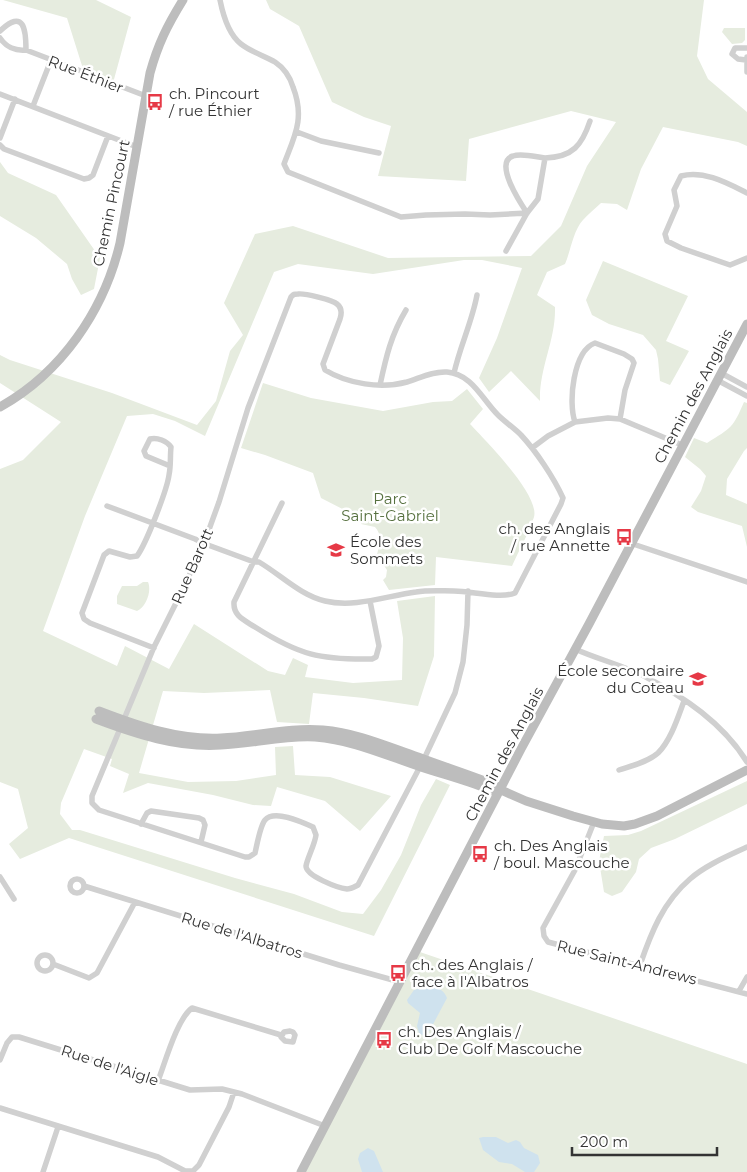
<svg xmlns="http://www.w3.org/2000/svg" width="747" height="1172" font-family="Montserrat,sans-serif">
<style>
.green{fill:#e6ecdf}
.water{fill:#cfe2ee}
.lines{fill:none;stroke-linecap:round;stroke-linejoin:round}
.street{stroke:#d0d0d0;stroke-width:5.5}
.secondary{stroke:#bdbdbd;stroke-width:9}
.labels{text-anchor:middle;dominant-baseline:central;stroke-width:5;stroke-linejoin:round;paint-order:stroke}
.street-label{font-size:15px;fill:#333;stroke:#fff}
.poi-label{font-size:15px;fill:#333;stroke:#fff;text-anchor:start}
.park-label{font-size:15px;fill:#56703f;stroke:#fff}
</style>
<rect width="100%" height="100%" fill="#fff"/>
<path class="green" d="M3,0H96L131,17L113,83L84,72L67,18Z
M266,0H704L697,56L708,79L747,112V146L738,142L663,127L641,169L627,210L617,204L601,203C595,209 588,214 583,220C573,231 571,250 565,264L547,272L537,295L555,307C556,340 539,368 540,401L511,371L489,392L479,378L497,338L522,268L482,260H464L373,274L298,264L274,272L205,436L175,421L153,414L127,416L85,516L43,631L117,666L125,646L169,669L194,624L268,671L285,675L293,658L308,665L305,677L353,683L402,680L403,638L397,601L435,596L434,656L418,706L364,698L313,693L309,724L277,722L270,690L204,693L163,691L139,773L188,782L236,781L276,775L275,747L293,746L295,775L330,777L391,796L360,831L325,801L277,787L271,806L253,805L213,795L148,783L123,793L129,774L110,766L112,759L84,749L61,803L60,814L72,830H80L235,878L294,894L342,912L363,914L381,890L401,855L421,805L436,779L450,785L374,936L69,838L20,859L9,844L28,828L18,789L0,782V469L23,460L61,422L0,383V355L10,360L112,393L197,425L216,401L230,351L243,335L224,303L255,234L293,226L388,258L531,256L561,226L587,166L616,122L571,111L469,139L466,181L378,176L391,126L364,117L332,102L299,26L270,9Z
M724,28H745V40L742,43L732,44L722,32Z
M0,162L8,173L56,195L100,258L94,289L81,295L72,279L67,264L36,238L0,216Z
M603,261L688,296L666,341L689,351L670,385L660,381L658,359L656,350L643,335L609,324L592,315L586,300Z
M263,383L311,398L383,411L433,402L452,401L467,389L483,409L470,424C485,440 540,495 534,517C529,533 519,550 512,566L436,557L435,585L389,590L383,580L386,577L387,570L377,555C379,544 383,536 375,527L361,524L362,519L321,498L313,473L265,455L241,448Z
M744,402L747,403V448L744,451L727,479L726,495L747,504V547L742,526L698,512L691,507L701,491L706,476L700,469L685,457L694,438L707,443C731,428 733,428 744,402Z
M143,582H148C152,591 146,607 137,611L117,604V596L122,586H137Z
M747,781V804L675,839L651,848L639,859L636,872L622,892L612,896L604,892L599,861L604,836L628,835L641,831Z
M417,951L747,1064V1172H305Z"/>
<path class="water" d="M427,986C436,987 444,989 447,998L430,1030L424,1036L419,1033L417,1026L420,1013L408,1003L407,1000L414,990Z
M483,1137H496L508,1143L516,1140L520,1142L524,1148L538,1155L540,1163L534,1172H525L512,1164L499,1162L483,1150L479,1138Z
M368,1148L374,1151L383,1172H362L358,1159L360,1153Z"/>
<g class="lines">
<path class="street" d="M220,0C223,15 228,34 241,44C251,52 265,56 275,62C284,68 290,77 293,87C305,118 295,135 284,164L288,172L401,217L426,215L465,214L490,215L527,213
M0,31C24,8 26,30 26,50
M0,38C7,48 15,51 26,50L146,96
M747,57V72
M746,60L738,59L732,54L735,48H747
M0,94L137,147
M33,106L51,60
M297,132L321,141L379,153
M0,138L15,99
M0,145L4,149L84,179L89,178L93,175L108,136
M545,158C573,157 582,145 590,121
M747,193C727,183 704,170 681,176L674,190L677,206L665,234L667,241L681,248L730,265L747,258
M506,251L527,213L538,199L545,158C536,157 522,153 513,156C493,162 521,204 527,213
M454,373C460,346 472,322 477,295
M721,373L747,387
M717,380L747,396
M380,385C386,357 391,335 406,310
M575,422C568,403 573,351 595,343L624,354L632,359L634,363L625,390L620,419
M532,448L548,436L575,422L608,418L620,419L682,445
M282,503L234,602C233,616 244,620 255,627C299,655 320,660 372,659L376,657L379,646L370,601
M107,506L195,539C199,541 204,543 208,545L254,562H259C281,575 300,595 325,601C355,608 386,596 416,592C428,590 441,591 454,591C471,591 500,599 515,593L561,504L563,498C554,478 536,451 521,435C514,428 505,422 498,415C482,399 472,374 447,372C433,371 420,378 407,382C381,389 348,384 325,370L323,364L340,319C342,313 342,308 337,304C333,300 304,293 298,294C294,294 294,294 291,297L248,408L219,502L207,535H206L187,581L154,647L92,796V803L99,810L245,857H249L255,853C257,845 260,826 265,820C274,809 302,822 313,827L316,835C315,844 307,859 306,866C306,876 338,888 347,889C351,889 354,887 358,885L424,759L455,693L463,662L467,625L468,591
M630,543L747,582
M154,648L90,623L84,619L82,613L104,555L109,551L130,557L137,556C146,544 167,490 169,475C171,466 170,456 171,447C167,441 157,437 150,439L144,451L146,456L170,466
M575,649C597,659 622,665 644,676C684,697 723,723 747,762
M619,770C631,766 648,762 658,753C671,740 678,717 684,701
M594,822L575,870L543,928L544,936L548,942L747,994
M141,824L147,813L151,811L199,818L203,820L205,825L201,842
M0,877L14,899
M70 886a7 7 0 1 1 14 0a7 7 0 1 1-14 0Z
M84,886L339,965L400,982
M37 963a8 8 0 1 1 16 0a8 8 0 1 1-16 0Z
M53,964L89,978L97,973L135,902
M640,965C651,933 663,902 690,879C706,865 728,856 747,847
M739,991L747,977
M290,1031L293,1032L295,1035L293,1042L285,1041L281,1037L284,1032Z
M0,1060L7,1043L12,1037H19L190,1090L222,1089L242,1094L325,1126
M158,1081C165,1063 177,1019 192,1008L281,1035
M0,1108L158,1157L185,1171H193L199,1165L229,1107L234,1092
M43,1172L58,1127"/>
<path class="secondary" d="M0,407C61,373 104,311 120,243L150,73C158,44 167,26 183,0
M99,711C138,726 178,740 221,738C255,737 288,727 323,730C357,733 386,746 418,757C439,765 461,772 482,780L495,785L501,790L526,801L573,816L602,824L624,826L635,824L657,816L747,770
M96,719C136,734 178,748 221,745C253,744 284,735 315,737C353,740 385,755 421,767C445,775 469,781 493,791L501,790
M301,1172L521,749L589,624L747,324"/>
</g>
<defs>
<g id="bus-bare" transform="scale(1.35)"><path d="M-5-6H5V4H4V6H2V4H-2V6H-4V4H-5ZM-3.5-4V0h7V-4ZM-3.5 1.2v1.5H-2V1.2ZM2 1.2v1.5H3.5V1.2Z" fill="#e63946" stroke="#fff" stroke-width="2.5" paint-order="stroke"/></g>
<g id="school-bare" transform="scale(1.35)"><path d="M0-5L7-2L0 1L-7-2ZM-4 1L0 2.5L4 1V4Q0 6-4 4Z" fill="#e63946" stroke="#fff" stroke-width="2.5" paint-order="stroke"/></g>
</defs>
<g fill-rule="evenodd">
<use href="#bus-bare" x="155" y="102"/>
<use href="#bus-bare" x="624" y="537"/>
<use href="#school-bare" x="336" y="550"/>
<use href="#school-bare" x="698" y="679"/>
<use href="#bus-bare" x="480" y="854"/>
<use href="#bus-bare" x="398" y="973"/>
<use href="#bus-bare" x="384" y="1040"/>
</g>
<g class="labels">
<g class="street-label">
<text transform="translate(86 74) rotate(21)">Rue Éthier</text>
<text transform="translate(111 203) rotate(-78)">Chemin Pincourt</text>
<text transform="translate(693 396) rotate(-62)">Chemin des Anglais</text>
<text transform="translate(192 566) rotate(-66)">Rue Barott</text>
<text transform="translate(504 754) rotate(-62)">Chemin des Anglais</text>
<text transform="translate(242 935) rotate(17)">Rue de l'Albatros</text>
<text transform="translate(627 962) rotate(14)">Rue Saint-Andrews</text>
<text transform="translate(110 1065) rotate(18)">Rue de l'Aigle</text>
</g>
<g class="poi-label">
<text x="169" y="93">ch. Pincourt<tspan x="169" dy="17">/ rue Éthier</tspan></text>
<text x="610" y="528" text-anchor="end">ch. des Anglais<tspan x="610" dy="17">/ rue Annette</tspan></text>
<text x="350" y="541">École des<tspan x="350" dy="17">Sommets</tspan></text>
<text x="684" y="670" text-anchor="end">École secondaire<tspan x="684" dy="17">du Coteau</tspan></text>
<text x="494" y="845">ch. Des Anglais<tspan x="494" dy="17">/ boul. Mascouche</tspan></text>
<text x="412" y="964">ch. des Anglais /<tspan x="412" dy="17">face à l'Albatros</tspan></text>
<text x="398" y="1031">ch. Des Anglais /<tspan x="398" dy="17">Club De Golf Mascouche</tspan></text>
</g>
<g class="park-label">
<text x="390" y="498">Parc<tspan x="390" dy="17">Saint-Gabriel</tspan></text>
</g>
</g>
<path d="M572 1147v8h145v-8" fill="none" stroke="#333333" stroke-width="2.5"/>
<text x="580" y="1147" font-size="15" fill="#333333" stroke="#ffffff" stroke-width="4" paint-order="stroke">200 m</text>
</svg>
